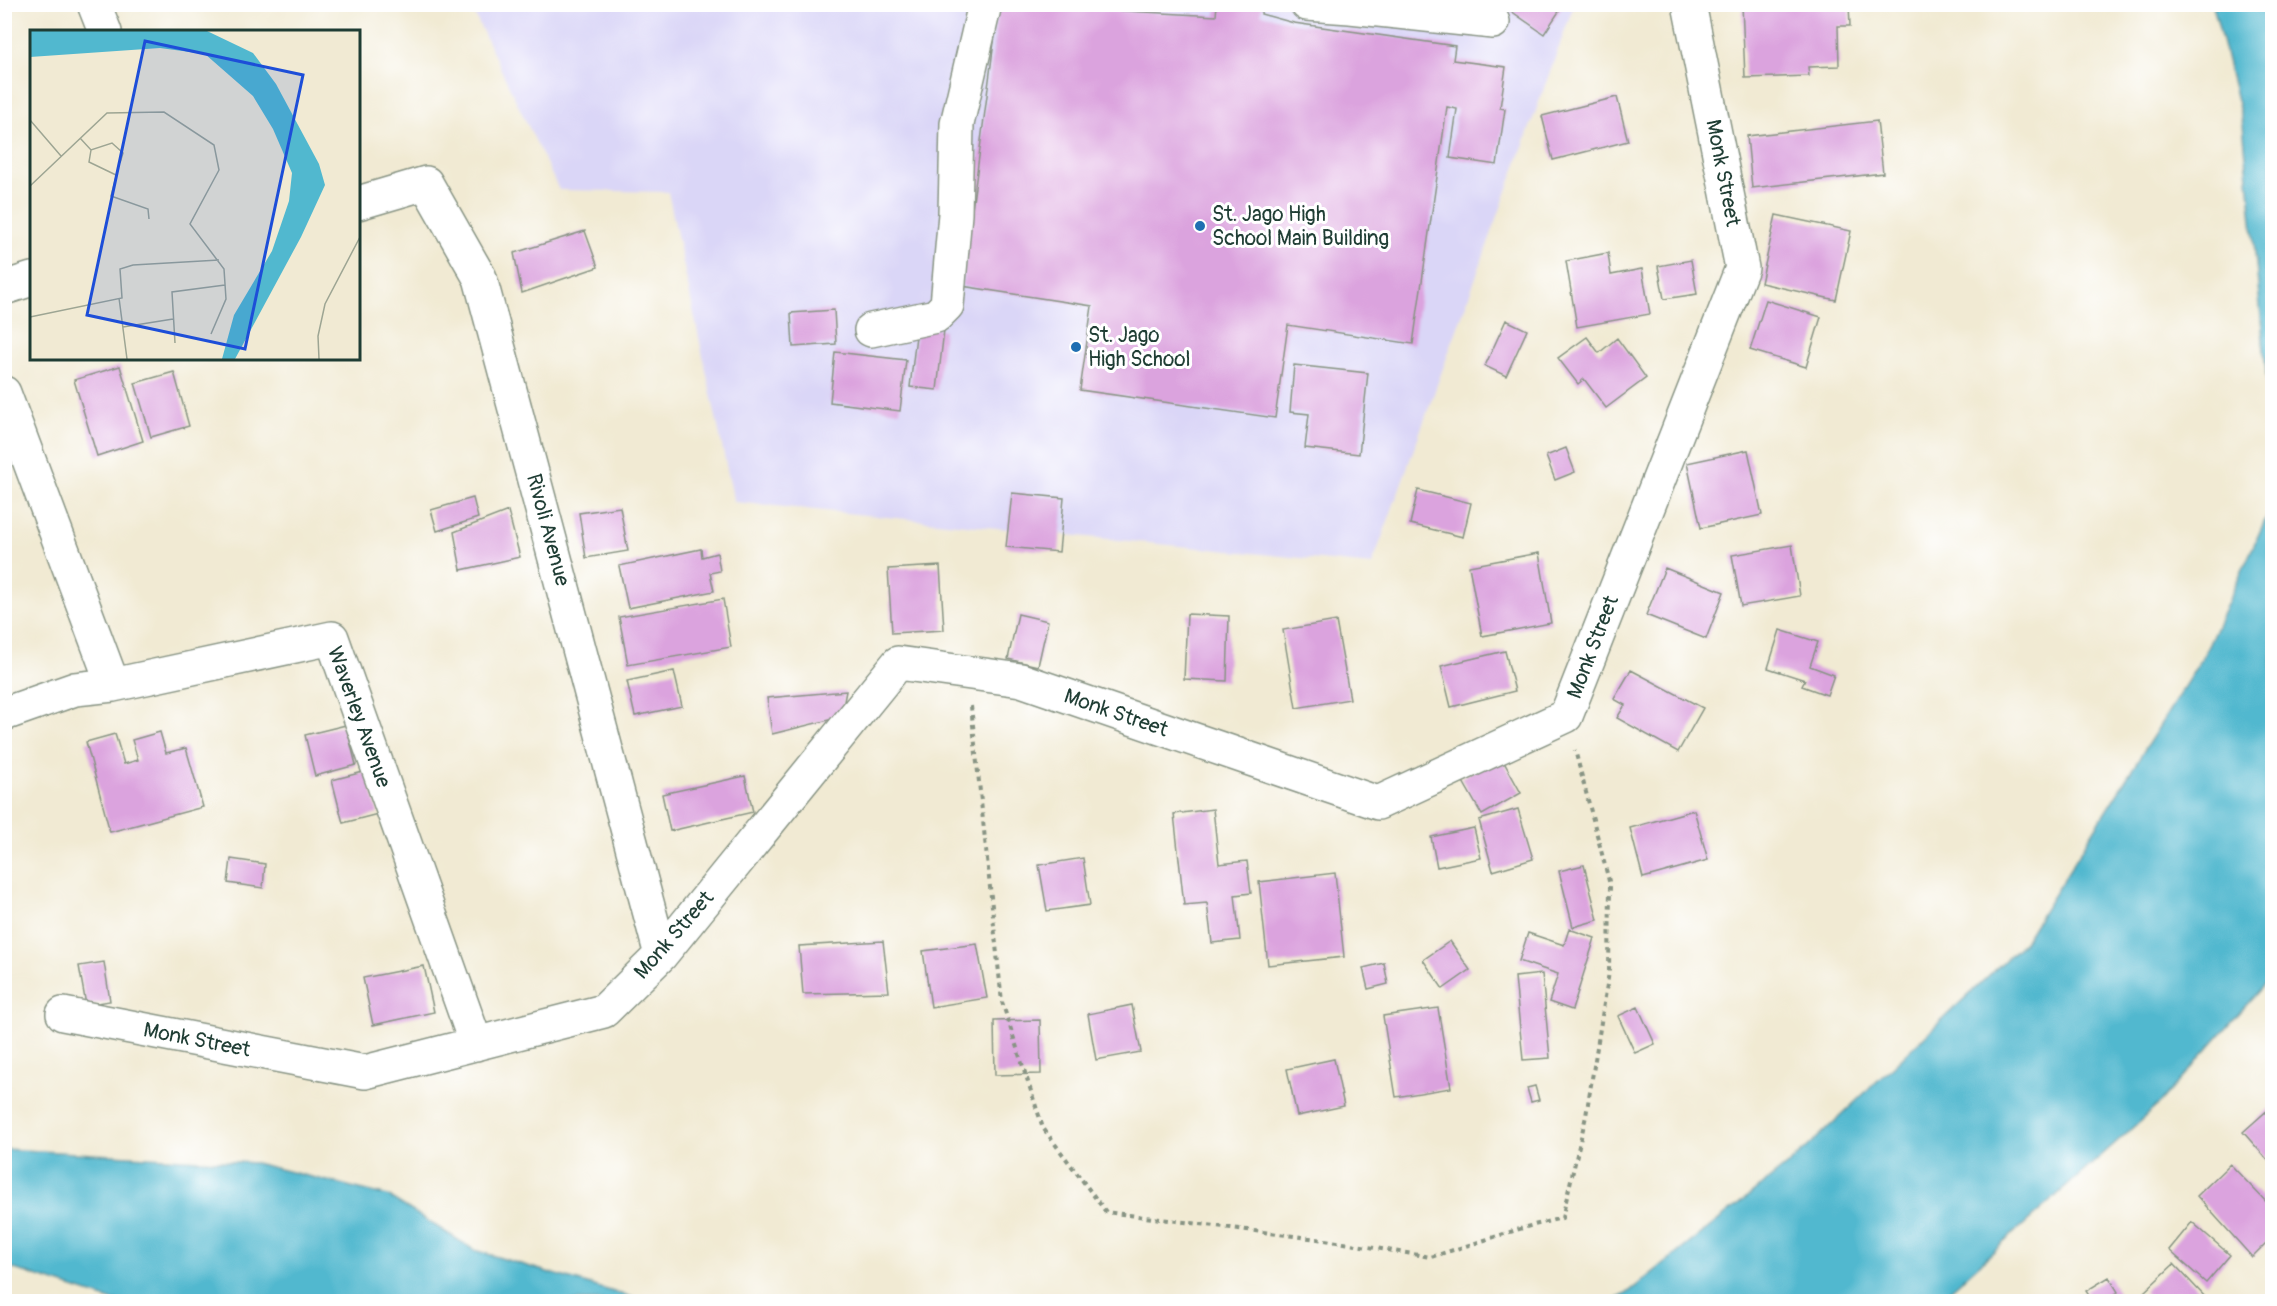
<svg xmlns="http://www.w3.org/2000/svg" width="2277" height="1306" font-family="Pangolin,sans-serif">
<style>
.built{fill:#dad6f7}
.water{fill:#51b8cf;stroke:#387a82;stroke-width:1.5}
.building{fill:#dba3de}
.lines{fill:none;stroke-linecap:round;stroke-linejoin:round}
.minor-casing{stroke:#889484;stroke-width:36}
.path{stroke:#889484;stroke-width:4;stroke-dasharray:4.5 4.5;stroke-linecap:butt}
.minor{stroke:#fff;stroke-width:33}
.poi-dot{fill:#1f6fb2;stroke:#fff;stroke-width:2}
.labels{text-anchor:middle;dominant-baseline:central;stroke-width:6;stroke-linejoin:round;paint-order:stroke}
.street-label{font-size:21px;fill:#1f3d34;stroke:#fff}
.poi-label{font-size:21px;fill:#1f3d34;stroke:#fff;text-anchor:start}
.inset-road{fill:none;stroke:#9da593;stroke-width:1.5}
.view{fill:#1d4ed8;fill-opacity:0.15;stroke:#1d4ed8;stroke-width:3}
.inset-edge{fill:none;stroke:#1f3d34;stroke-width:3}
</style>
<rect width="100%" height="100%" fill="#fff"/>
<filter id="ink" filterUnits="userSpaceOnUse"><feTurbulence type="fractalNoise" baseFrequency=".0167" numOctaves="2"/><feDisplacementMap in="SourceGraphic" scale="12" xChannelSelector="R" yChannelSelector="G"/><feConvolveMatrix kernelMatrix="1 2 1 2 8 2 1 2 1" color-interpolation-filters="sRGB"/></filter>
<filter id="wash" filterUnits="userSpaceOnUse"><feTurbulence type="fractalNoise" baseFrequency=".008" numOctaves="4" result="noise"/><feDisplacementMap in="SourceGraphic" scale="24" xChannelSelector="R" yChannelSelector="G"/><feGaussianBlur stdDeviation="1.35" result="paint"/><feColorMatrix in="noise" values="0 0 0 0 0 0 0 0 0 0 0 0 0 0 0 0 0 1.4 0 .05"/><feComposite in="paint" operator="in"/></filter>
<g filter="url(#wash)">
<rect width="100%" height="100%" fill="#f1ead3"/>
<path class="built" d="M470,5H1574L1372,565L734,502L668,192L559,190Z"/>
<path class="water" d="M2213,5H2272V436L2243,124Z
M2272,505V976L2158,1105L1938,1301H1613L1626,1294L1795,1159L2024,942L2204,655Z
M4,1149L255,1163L388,1196L474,1250L644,1301H113L5,1266Z"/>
<g id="blocks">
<path class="building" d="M999,4L1216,16L1217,4H1262L1261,14L1294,23L1455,46L1453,60L1506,67L1500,108L1505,109L1497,165L1450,158L1457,109L1447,107L1413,344L1288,325L1275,418L1080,390L1092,306L962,286Z
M1501,4H1564L1544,34Z
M1742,4H1849L1850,26H1838L1839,66L1808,67L1809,76L1745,78Z
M1617,97L1628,141L1553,160L1542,116Z
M1877,121L1883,173L1752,188L1747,136Z
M1776,215L1851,231L1836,300L1761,283Z
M585,231L598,267L522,293L514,253Z
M1608,253L1611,275L1642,269L1650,314L1577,327L1566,261Z
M1691,260L1697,294L1664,299L1658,266Z
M1766,300L1821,317L1806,367L1750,350Z
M834,310L836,344L793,347L791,313Z
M1506,320L1527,330L1506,376L1485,366Z
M917,327L944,330L937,390L910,387Z
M1587,337L1599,353L1617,338L1646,378L1606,408L1584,379L1578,384L1558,358Z
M835,352L906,360L900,411L830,402Z
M1294,365L1368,373L1359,454L1305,448L1309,414L1290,412Z
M120,366L143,441L97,456L74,380Z
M174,372L189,426L151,437L135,383Z
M1566,448L1575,472L1555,480L1546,456Z
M1748,450L1762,515L1701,528L1687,463Z
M1418,490L1471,503L1463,537L1410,524Z
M1012,493L1064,498L1059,552L1006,547Z
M473,498L478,518L437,531L431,510Z
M620,507L628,551L586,558L579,513Z
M508,511L520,557L461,570L454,532Z
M1792,545L1800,596L1741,606L1732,555Z
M701,549L702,557L717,553L720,571L710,573L714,591L628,608L619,566Z
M1539,553L1551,623L1482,636L1469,566Z
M940,566L944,630L892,633L888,569Z
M1665,568L1724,592L1706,639L1646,615Z
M723,599L731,647L628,665L619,617Z
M1018,614L1048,621L1038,666L1008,659Z
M1187,614L1229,616L1227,681L1184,679Z
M1336,621L1350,699L1296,708L1283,630Z
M1780,630L1818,642L1810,666L1834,675L1827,695L1802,686L1805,680L1768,668Z
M1505,651L1515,691L1451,707L1441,666Z
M1631,670L1703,708L1678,752L1617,718L1625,705L1614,699Z
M674,671L682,706L635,716L627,681Z
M846,691L841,717L772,734L767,698Z
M346,725L356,765L315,776L305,735Z
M160,732L166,753L186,748L203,807L110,832L86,742L115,734L124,764L138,760L132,740Z
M1500,755L1521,793L1482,815L1461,778Z
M367,771L378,814L343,823L332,780Z
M745,776L753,812L670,831L662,794Z
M1213,809L1219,864L1247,861L1251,893L1235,895L1240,940L1212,943L1207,903L1184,905L1174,814Z
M1518,809L1533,859L1493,871L1479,820Z
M1694,810L1708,860L1643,878L1630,828Z
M1474,828L1481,858L1437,867L1431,837Z
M1083,858L1090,905L1047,911L1039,865Z
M231,859L265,864L263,888L228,883Z
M1584,865L1598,920L1573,927L1559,871Z
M1335,873L1344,957L1268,965L1259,882Z
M1569,929L1595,938L1572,1010L1549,1002L1558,974L1519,961L1528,933L1564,945Z
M883,941L889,992L803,994L799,946Z
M1450,941L1470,970L1443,989L1423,960Z
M977,944L987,998L931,1007L923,951Z
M104,962L110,1001L86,1005L79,966Z
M1384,963L1388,984L1368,989L1363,968Z
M424,966L434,1012L373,1025L363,978Z
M1542,974L1550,1058L1523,1060L1515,977Z
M1132,1005L1141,1052L1096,1060L1088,1014Z
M1638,1007L1655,1044L1635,1053L1618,1016Z
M1438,1008L1451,1088L1396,1097L1383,1016Z
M1040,1020L1041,1074L995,1075L994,1021Z
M1334,1059L1344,1106L1297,1116L1287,1069Z
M1535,1086L1539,1100L1531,1102L1527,1088Z
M2270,1108L2272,1111V1165L2243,1132Z
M2230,1164L2272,1208V1237L2252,1257L2197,1196Z
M2192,1222L2230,1255L2206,1283L2169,1250Z
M2174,1264L2207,1299L2204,1302H2153L2144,1292Z
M2109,1277L2118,1292L2103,1302H2093L2086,1291Z"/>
</g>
</g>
<g filter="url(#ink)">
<use href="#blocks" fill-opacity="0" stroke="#889484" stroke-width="1.5"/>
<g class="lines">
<g class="minor-casing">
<path id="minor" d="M94,4L105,32
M1307,4L1350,7L1352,4
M1350,7L1493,22
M358,203L426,183L480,278L661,955
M4,288L32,279
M871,330L936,316L947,305L955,214L957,124L985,4
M4,393L113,685
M4,714L75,689L113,685L332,638L476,1044
M63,1014L365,1072L604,1011L661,955L898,663L1021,680L1378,803L1566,716L1742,268L1689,4"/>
</g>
<path class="path" d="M971,706L1002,1002L1043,1128L1106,1212L1325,1240L1431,1257L1526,1227L1562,1218L1586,1116L1609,972L1610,885L1575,750"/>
<use href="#minor" class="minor"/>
</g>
</g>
<g class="poi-dot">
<circle cx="1200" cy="226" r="6"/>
<circle cx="1076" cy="347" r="6"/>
</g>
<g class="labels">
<g class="street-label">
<text transform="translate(1723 173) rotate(79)">Monk Street</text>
<text transform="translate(548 530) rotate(75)">Rivoli Avenue</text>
<text transform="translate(1593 647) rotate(-69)">Monk Street</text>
<text transform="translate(1116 713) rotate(19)">Monk Street</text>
<text transform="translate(359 717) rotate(70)">Waverley Avenue</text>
<text transform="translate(674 935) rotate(-49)">Monk Street</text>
<text transform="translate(197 1040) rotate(11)">Monk Street</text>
</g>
<g class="poi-label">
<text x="1212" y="214">St. Jago High<tspan x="1212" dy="24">School Main Building</tspan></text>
<text x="1088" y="335">St. Jago<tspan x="1088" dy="24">High School</tspan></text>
</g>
</g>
<g transform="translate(30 30)">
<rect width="330" height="330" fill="#f1ead3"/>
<path d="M0,1H177L223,23L246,54L289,134L295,155L271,207L205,329H192L204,285L242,221L259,171L262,143L243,99L223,66L175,24L130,18L0,27Z" fill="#51b8cf"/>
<path class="inset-road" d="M0,90L31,126M50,108L61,120L82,113L93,123L90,133M61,120L59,132L86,145M88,139L81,166L118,179L119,189M0,156L77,83L134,82L184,115L189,140L160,194L194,239L196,269L181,304M89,268L97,329M0,287L92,268L90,239L103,235L189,230M93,297L143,289M145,313L142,262L195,255M289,329L288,306L295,274L330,207"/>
<path class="view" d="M115,11L273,45L215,319L57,285Z"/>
<rect width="330" height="330" class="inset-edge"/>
</g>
<rect width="2277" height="1306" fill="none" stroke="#fff" stroke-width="24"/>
</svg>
